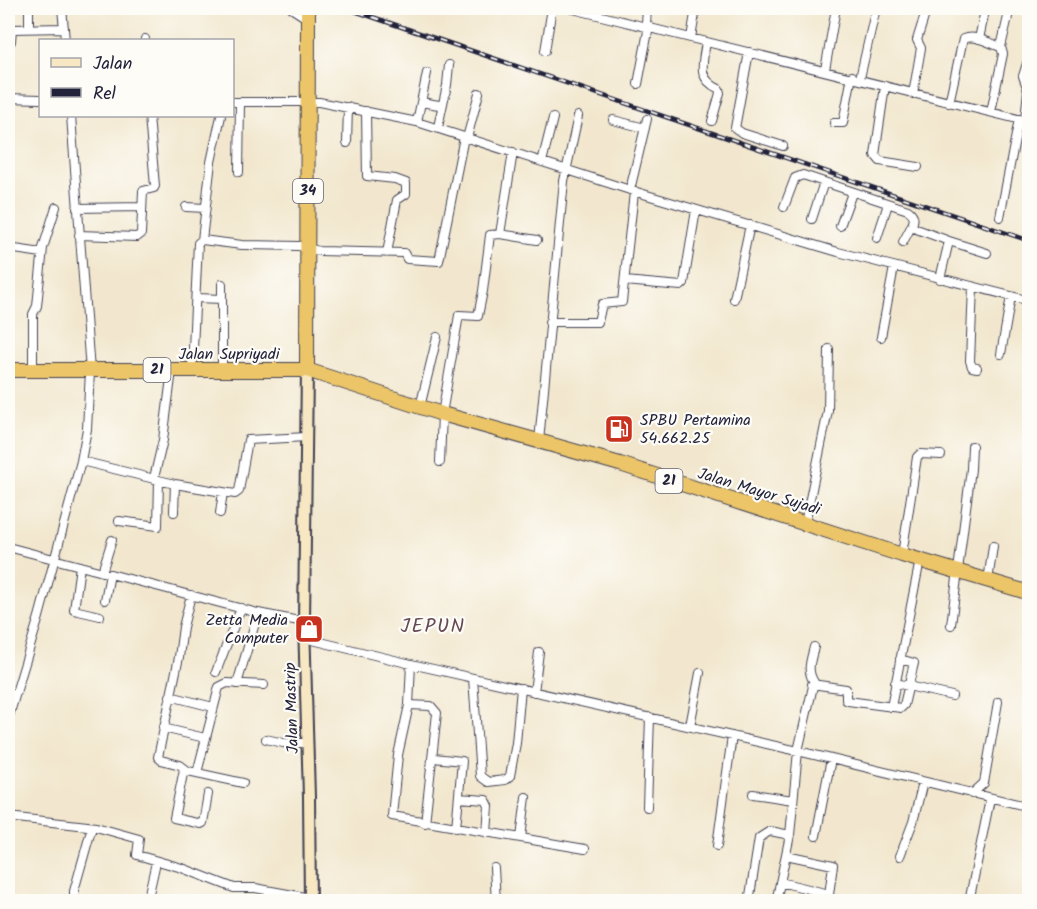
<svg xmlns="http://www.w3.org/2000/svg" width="1037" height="909" font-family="Kalam,sans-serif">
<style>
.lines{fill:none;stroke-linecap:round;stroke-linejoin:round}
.street-casing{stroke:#414051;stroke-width:10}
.secondary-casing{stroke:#414051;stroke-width:14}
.highway-casing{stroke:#414051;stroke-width:16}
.street{stroke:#fff;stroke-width:8}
.secondary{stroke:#f7e8c3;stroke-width:10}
.highway{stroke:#ecc569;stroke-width:14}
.rail-casing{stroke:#22223b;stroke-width:4.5}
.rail{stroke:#fdfcf7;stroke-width:2;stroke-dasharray:7;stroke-linecap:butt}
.labels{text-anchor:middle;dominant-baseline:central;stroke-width:4.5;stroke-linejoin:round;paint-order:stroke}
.shield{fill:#fdfcf7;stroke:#646373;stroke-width:1.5}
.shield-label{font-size:15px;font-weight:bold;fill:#22223b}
.street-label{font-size:16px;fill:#22223b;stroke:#fdfcf7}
.poi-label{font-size:16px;fill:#22223b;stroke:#fdfcf7;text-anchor:start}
.quarter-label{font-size:20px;letter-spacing:1.5px;fill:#654955;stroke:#fdfcf7}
</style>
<rect width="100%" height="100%" fill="#fdfcf7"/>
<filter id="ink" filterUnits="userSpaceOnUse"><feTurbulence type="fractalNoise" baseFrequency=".0167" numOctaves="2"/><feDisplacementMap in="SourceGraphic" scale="12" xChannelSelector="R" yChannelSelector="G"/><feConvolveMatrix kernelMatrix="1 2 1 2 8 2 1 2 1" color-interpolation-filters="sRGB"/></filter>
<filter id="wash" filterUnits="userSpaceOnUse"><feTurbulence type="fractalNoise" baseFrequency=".008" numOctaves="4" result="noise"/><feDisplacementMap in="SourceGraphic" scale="24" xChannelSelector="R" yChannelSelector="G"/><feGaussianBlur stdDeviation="1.35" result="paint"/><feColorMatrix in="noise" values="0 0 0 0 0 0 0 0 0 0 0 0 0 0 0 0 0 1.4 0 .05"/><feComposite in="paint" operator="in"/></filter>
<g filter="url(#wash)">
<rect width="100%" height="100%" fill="#f2e7ce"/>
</g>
<g filter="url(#ink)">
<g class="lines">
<g class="street-casing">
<path id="street" d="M29,8V28
M62,8L65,40
M291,8L308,19
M569,8L1030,122
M646,25L647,8
M691,38L696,8
M145,39V40
M979,39L984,15
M8,41H11L12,29L64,28
M706,42C703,63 696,78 719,89L720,93L712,121
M545,51L552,8
M749,52L735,128L742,133L783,146
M825,70L836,8
M860,78L876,8
M638,84L649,26
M885,86L875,155L880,161L918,167
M913,94L921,48L917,40L927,8
M8,98L40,99
M232,102H319L417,122L630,190L838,252L1030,301
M421,102L439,105
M949,103L963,39C975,34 989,43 1001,47
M366,111L367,176L395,179L406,183V194L397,200L387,253
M991,112L1003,54L1001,47L1010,8
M221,116L211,162L202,240L242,245L299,246L319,251L404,253L407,259L439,261L464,137
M613,120L645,128
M1025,120L1028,90L1023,76L1030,54
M417,122L427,73
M834,123H843L852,76
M438,127L447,85L449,65
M467,138L479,93
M347,143L348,107
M542,162L553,118
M239,172L240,102
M630,190L647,119
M186,207L205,208
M784,207L795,178L803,175L908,210C915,215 915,220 911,227L949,241L940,279
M77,208L142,207
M1000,217L1019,119
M812,219L824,182
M840,226L852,193
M500,234L537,240
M79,235L137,237L141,234L143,191L154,188L155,186L149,116
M877,238L888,204
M949,241L987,253
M903,242L911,227
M8,248L42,253
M625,281L681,286L684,283L696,210
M973,287L970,361L972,367L977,368
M196,298L222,299V284
M734,299L750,225
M549,322H598L602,304L622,302L634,192
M881,337L894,267
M1001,354L1011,296
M33,370V314L37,306L43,248L56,207
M192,370L198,243L202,240
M222,370V299
M420,407L437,337
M539,441L564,181L578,116
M81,461L175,484L235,494L239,491L248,440L307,437
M440,462L442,414L459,315L478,316L483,291L490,235L500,234L513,152
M154,478L163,440L172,370
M174,512L175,484
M220,513L223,492
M119,521L158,526L159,480
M805,523L828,411L829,349
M8,547L258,613L304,622
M902,555L917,457L920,454L941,455
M80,566L74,610L100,616
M102,572L112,540
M988,581L993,546
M191,595L183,627L179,657L158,757L161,760L180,765L188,771L243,783
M105,600L110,574
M951,625L971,469L972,446
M304,638L411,664L798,751L1030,807
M411,664L409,705L398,755L392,816L585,849
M216,672L241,608
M473,678L480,776L488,782L505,780L510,776L516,743L521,688
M895,683L952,696
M237,684L258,613
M812,684L846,689V700L848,701L901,708L904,705L914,663L900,659
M534,692L539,652
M170,696L213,707
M409,705L431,706L437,713L425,823
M891,707L920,560
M8,719L39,617L81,461L87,429L90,371L71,116
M690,726L700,673
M163,728L205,738
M266,739L283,743H308
M434,758L462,761L456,828
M184,769L174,818L201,824L203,823L208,794
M197,773L219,687L227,683L264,685
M753,794L793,800
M972,794L984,783L998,702
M459,798L486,800L489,806L487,833
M647,807L650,717
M8,817L96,827L139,839L137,855L182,868L234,888H255L310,898
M816,836L831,759
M521,838L526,797
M717,846L732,736
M786,855L833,865L828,902
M900,856L913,822L923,782
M494,868L496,902
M780,882L829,894
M74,902V891L92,827
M147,902L156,862
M749,902L759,838L770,831L790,835
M776,902L790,835L798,751L814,682C806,670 811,660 814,647
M969,902L990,799"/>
</g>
<g class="secondary-casing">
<path id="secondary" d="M307,370L304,622L309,797L310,902"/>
</g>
<g class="highway-casing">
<path id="highway" d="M8,370H307L442,414L620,464L902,555L1030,593
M307,370L308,8"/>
</g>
<use href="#street" class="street"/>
<use href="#secondary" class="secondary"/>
<use href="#highway" class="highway"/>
<g class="rail-casing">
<path id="rail" d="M346,8L1030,241"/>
</g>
<use href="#rail" class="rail"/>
</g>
</g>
<defs>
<g id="fuel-square" transform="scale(1.5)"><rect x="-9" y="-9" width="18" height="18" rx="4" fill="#c8321e" stroke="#fdfcf7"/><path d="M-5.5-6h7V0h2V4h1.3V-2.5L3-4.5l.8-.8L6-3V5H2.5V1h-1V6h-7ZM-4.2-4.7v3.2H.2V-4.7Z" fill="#fff"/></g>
<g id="shop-square" transform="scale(1.5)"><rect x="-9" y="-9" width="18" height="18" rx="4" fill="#c8321e" stroke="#fdfcf7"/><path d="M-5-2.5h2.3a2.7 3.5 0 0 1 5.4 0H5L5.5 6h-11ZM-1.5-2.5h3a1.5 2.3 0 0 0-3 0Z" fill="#fff"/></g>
</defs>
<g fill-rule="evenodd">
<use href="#fuel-square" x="619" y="429"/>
<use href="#shop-square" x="309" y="629"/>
</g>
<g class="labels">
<g class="shield">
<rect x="293" y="179" width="30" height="24" rx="4.5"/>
<rect x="143.5" y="358" width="27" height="24" rx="4.5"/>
<rect x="655.5" y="469" width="27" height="24" rx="4.5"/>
</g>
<g class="shield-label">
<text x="308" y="191">34</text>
<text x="157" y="370">21</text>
<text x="669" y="481">21</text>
</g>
<g class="street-label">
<text x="229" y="354">Jalan Supriyadi</text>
<text transform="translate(759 492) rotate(17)">Jalan Mayor Sujadi</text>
<text transform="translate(292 708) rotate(-92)">Jalan Mastrip</text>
</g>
<g class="poi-label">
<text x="640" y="420">SPBU Pertamina<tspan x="640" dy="18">54.662.25</tspan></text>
<text x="288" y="620" text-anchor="end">Zetta Media<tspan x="288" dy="18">Computer</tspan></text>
</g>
<g class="quarter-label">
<text x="433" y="627">JEPUN</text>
</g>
</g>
<rect width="1037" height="909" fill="none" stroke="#fdfcf7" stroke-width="30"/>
<rect x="39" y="39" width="195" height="78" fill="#fdfcf7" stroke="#a5a5ac" stroke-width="1.5"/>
<rect x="51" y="58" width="30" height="9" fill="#f7e8c3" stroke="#a5a5ac" stroke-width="1.5"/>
<text x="93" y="69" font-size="18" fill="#22223b">Jalan</text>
<rect x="51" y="88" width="30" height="9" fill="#22223b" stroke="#a5a5ac" stroke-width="1.5"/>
<text x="93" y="99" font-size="18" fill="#22223b">Rel</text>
</svg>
